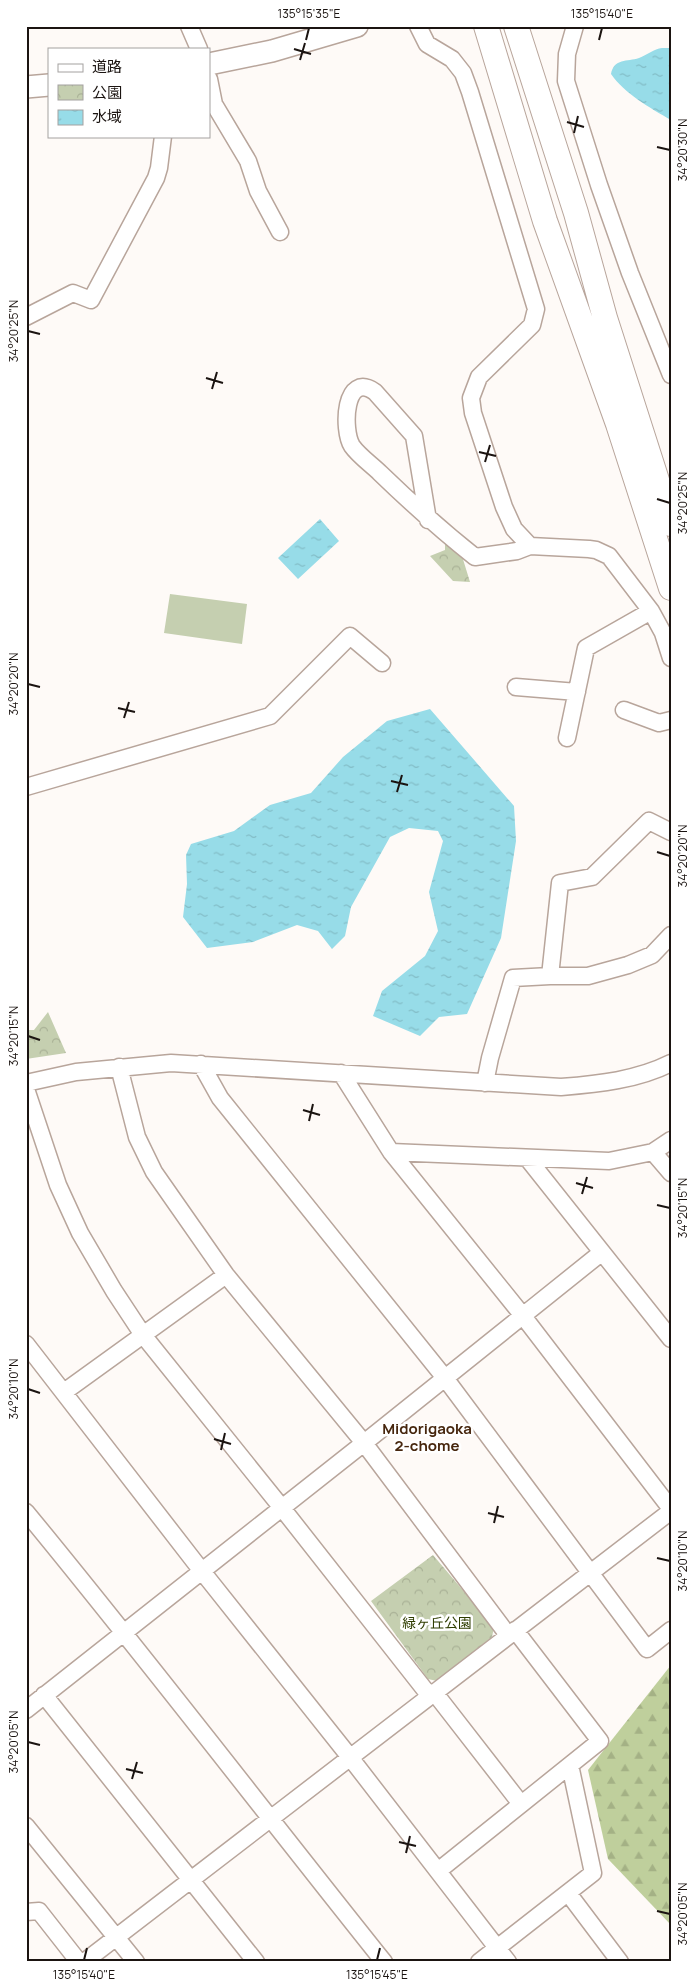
<svg xmlns="http://www.w3.org/2000/svg" width="697" height="1988" font-family="Manrope,'Noto Sans JP',sans-serif">
<style>
.forest{fill:url(#forest-firs)}
.park{fill:url(#park-crowns)}
.pitch{fill:#c5cfb0}
.water{fill:url(#water-ripples)}
.lines{fill:none;stroke-linecap:round;stroke-linejoin:round}
.minor-casing{stroke:#b8a59b;stroke-width:19}
.major-casing{stroke:#b8a59b;stroke-width:24}
.highway-casing{stroke:#b8a59b;stroke-width:26}
.minor{stroke:#fff;stroke-width:16}
.major{stroke:#fff;stroke-width:21}
.highway{stroke:#fff;stroke-width:24}
.ticks{fill:none;stroke:#1b1411;stroke-width:2}
.labels{text-anchor:middle;dominant-baseline:central;stroke-width:5;stroke-linejoin:round;paint-order:stroke}
.park-label{font-size:14px;fill:#2f3d01;stroke:#fff}
.neighbourhood-label{font-size:15px;font-weight:bold;fill:#47270e;stroke:#fff}
.neatline{fill:none;stroke:#1b1411;stroke-width:2}
.ticks-label{font-size:12px;text-anchor:middle;fill:#1b1411}
</style>
<defs>
<pattern id="forest-firs" width="22" height="20" patternUnits="userSpaceOnUse" patternTransform="scale(1.25)"><rect width="22" height="20" fill="#bfcf9c"/><path d="M5 1l3.5 6h-7zM16 11l3.5 6h-7z" fill="#a4b185"/></pattern>
<pattern id="park-crowns" width="20" height="18" patternUnits="userSpaceOnUse" patternTransform="scale(1.25)"><rect width="20" height="18" fill="#c5cfb0"/><path d="M2 6a3 3 0 1 1 6 0M12 15a3 3 0 1 1 6 0" fill="none" stroke="#a9b196"/></pattern>
<pattern id="water-ripples" width="26" height="14" patternUnits="userSpaceOnUse" patternTransform="scale(1.25)"><rect width="26" height="14" fill="#97dce8"/><path d="M2 4q2-2 4 0t4 0M15 11q2-2 4 0t4 0" fill="none" stroke="#82bcc6"/></pattern>
</defs>
<rect width="100%" height="100%" fill="#fefaf7"/>
<path class="forest" d="M671,1665V1925L608,1859L588,1770Z"/>
<path class="park" d="M445,542L462,556L470,582L453,581L430,556L445,550Z
M48,1012L66,1053L26,1059V1030H34Z
M433,1555L494,1627L492,1637L437,1681L428,1679L371,1601Z"/>
<path class="pitch" d="M170,594L247,604L242,644L164,633Z"/>
<path class="water" d="M662,48H671V120C650,108 624,93 611,74C614,58 627,62 639,58C647,55 654,49 662,48Z
M320,519L339,541L298,579L278,558Z
M430,709L514,806L516,841L501,938L467,1014L439,1017L420,1036L373,1016L382,991L425,956L438,931L429,892L443,841L438,831L409,828L390,837L351,907L345,936L332,949L318,931L297,925L253,942L207,948L183,917L187,884L186,855L191,844L234,831L270,805L311,793L343,757L387,721Z"/>
<g class="lines">
<g class="minor-casing">
<path id="minor" d="M189,26L199,49
M418,26L427,44L452,59L463,73L470,92L536,309L532,325L479,377L471,398L473,413L504,507L514,529L530,546L589,549L596,550L609,556L651,611L663,633L671,658
M575,26L567,54L566,81L599,185L630,273L671,375
M209,79L214,104L248,161L258,191L280,232
M26,317L73,293L91,300L156,178L159,168L163,136
M428,520L414,436L375,392C344,370 342,430 352,446C359,456 372,465 380,473C411,503 441,530 475,557L517,551L530,546
M516,687L577,692
M624,710L659,723L671,720
M567,738L586,648L651,611
M26,787L270,716L350,636L382,663
M550,976L560,883L592,877L649,821L671,832
M201,1064L220,1098L445,1378L647,1649L671,1630
M119,1067L137,1137L154,1172L226,1275L364,1443L508,1635
M341,1073L391,1152L523,1316L671,1509
M26,1083L76,1072L171,1063L561,1087C599,1084 637,1080 671,1063
M485,1083L490,1058L513,978L550,976H588L628,965L652,955L671,935
M26,1089L58,1185L80,1233L114,1291L143,1335L282,1508L429,1695
M391,1152L609,1161L653,1152L671,1140
M653,1152L671,1173
M528,1159L671,1339
M26,1344L201,1570L349,1756L508,1962
M64,1392L226,1275
M26,1512C148,1660 264,1812 384,1962
M434,1692L521,1804
M44,1695L256,1962
M26,1710L364,1443L601,1253
M26,1826L136,1962
M438,1871L600,1741L515,1630
M568,1893L620,1962
M26,1912L39,1911L79,1962
M84,1962L671,1511
M479,1962L593,1873L570,1765"/>
</g>
<g class="major-casing">
<path id="major" d="M209,64L272,51L357,26
M26,87L49,85"/>
</g>
<g class="highway-casing">
<path id="highway" d="M486,26L545,221L618,424L671,588
M516,26L576,213L605,318L671,524"/>
</g>
<use href="#minor" class="minor"/>
<use href="#major" class="major"/>
<use href="#highway" class="highway"/>
</g>
<path class="ticks" d="M306,40L309,28M599,40L602,28M294,49L311,54M300,60L305,43M567,122L584,127M574,133L578,116M657,147L670,150M28,331L40,334M206,378L223,383M212,389L217,372M479,452L496,456M485,462L490,445M657,499L670,503M28,684L40,687M118,708L135,712M124,718L129,702M391,781L408,785M397,792L402,775M657,852L670,856M28,1036L40,1040M303,1110L320,1115M309,1121L313,1104M576,1183L593,1188M582,1194L587,1177M657,1205L670,1208M28,1389L40,1393M214,1439L231,1444M221,1450L225,1433M488,1513L504,1517M494,1523L498,1506M657,1558L670,1561M28,1742L40,1745M126,1769L143,1773M132,1779L137,1762M399,1842L416,1846M406,1853L410,1836M657,1911L670,1914M84,1960L87,1948M377,1960L380,1948"/>
<g class="labels">
<g class="park-label">
<text x="437" y="1622">緑ヶ丘公園</text>
</g>
<g class="neighbourhood-label">
<text x="427" y="1428">Midorigaoka<tspan x="427" dy="17">2-chome</tspan></text>
</g>
</g>
<rect width="697" height="1988" fill="none" stroke="#ffffff" stroke-width="55"/>
<rect x="48" y="48" width="162" height="90" fill="#ffffff" stroke="#a4a1a0"/>
<rect x="58" y="64" width="25" height="8" fill="#ffffff" stroke="#a4a1a0"/>
<text x="92" y="72" font-size="15" fill="#1b1411">道路</text>
<rect x="58" y="85" width="25" height="15" fill="url(#park-crowns)" stroke="#a4a1a0"/>
<text x="92" y="98" font-size="15" fill="#1b1411">公園</text>
<rect x="58" y="110" width="25" height="15" fill="url(#water-ripples)" stroke="#a4a1a0"/>
<text x="92" y="122" font-size="15" fill="#1b1411">水域</text>
<rect x="28" y="28" width="642" height="1932" class="neatline"/>
<g class="ticks-label">
<text x="309" y="18">135°15'35"E</text>
<text x="602" y="18">135°15'40"E</text>
<text transform="translate(683 150) rotate(-90)" y="4">34°20'30"N</text>
<text transform="translate(14 331) rotate(-90)" y="4">34°20'25"N</text>
<text transform="translate(683 503) rotate(-90)" y="4">34°20'25"N</text>
<text transform="translate(14 684) rotate(-90)" y="4">34°20'20"N</text>
<text transform="translate(683 856) rotate(-90)" y="4">34°20'20"N</text>
<text transform="translate(14 1036) rotate(-90)" y="4">34°20'15"N</text>
<text transform="translate(683 1208) rotate(-90)" y="4">34°20'15"N</text>
<text transform="translate(14 1389) rotate(-90)" y="4">34°20'10"N</text>
<text transform="translate(683 1561) rotate(-90)" y="4">34°20'10"N</text>
<text transform="translate(14 1742) rotate(-90)" y="4">34°20'05"N</text>
<text transform="translate(683 1914) rotate(-90)" y="4">34°20'05"N</text>
<text x="84" y="1979">135°15'40"E</text>
<text x="377" y="1979">135°15'45"E</text>
</g>
</svg>
